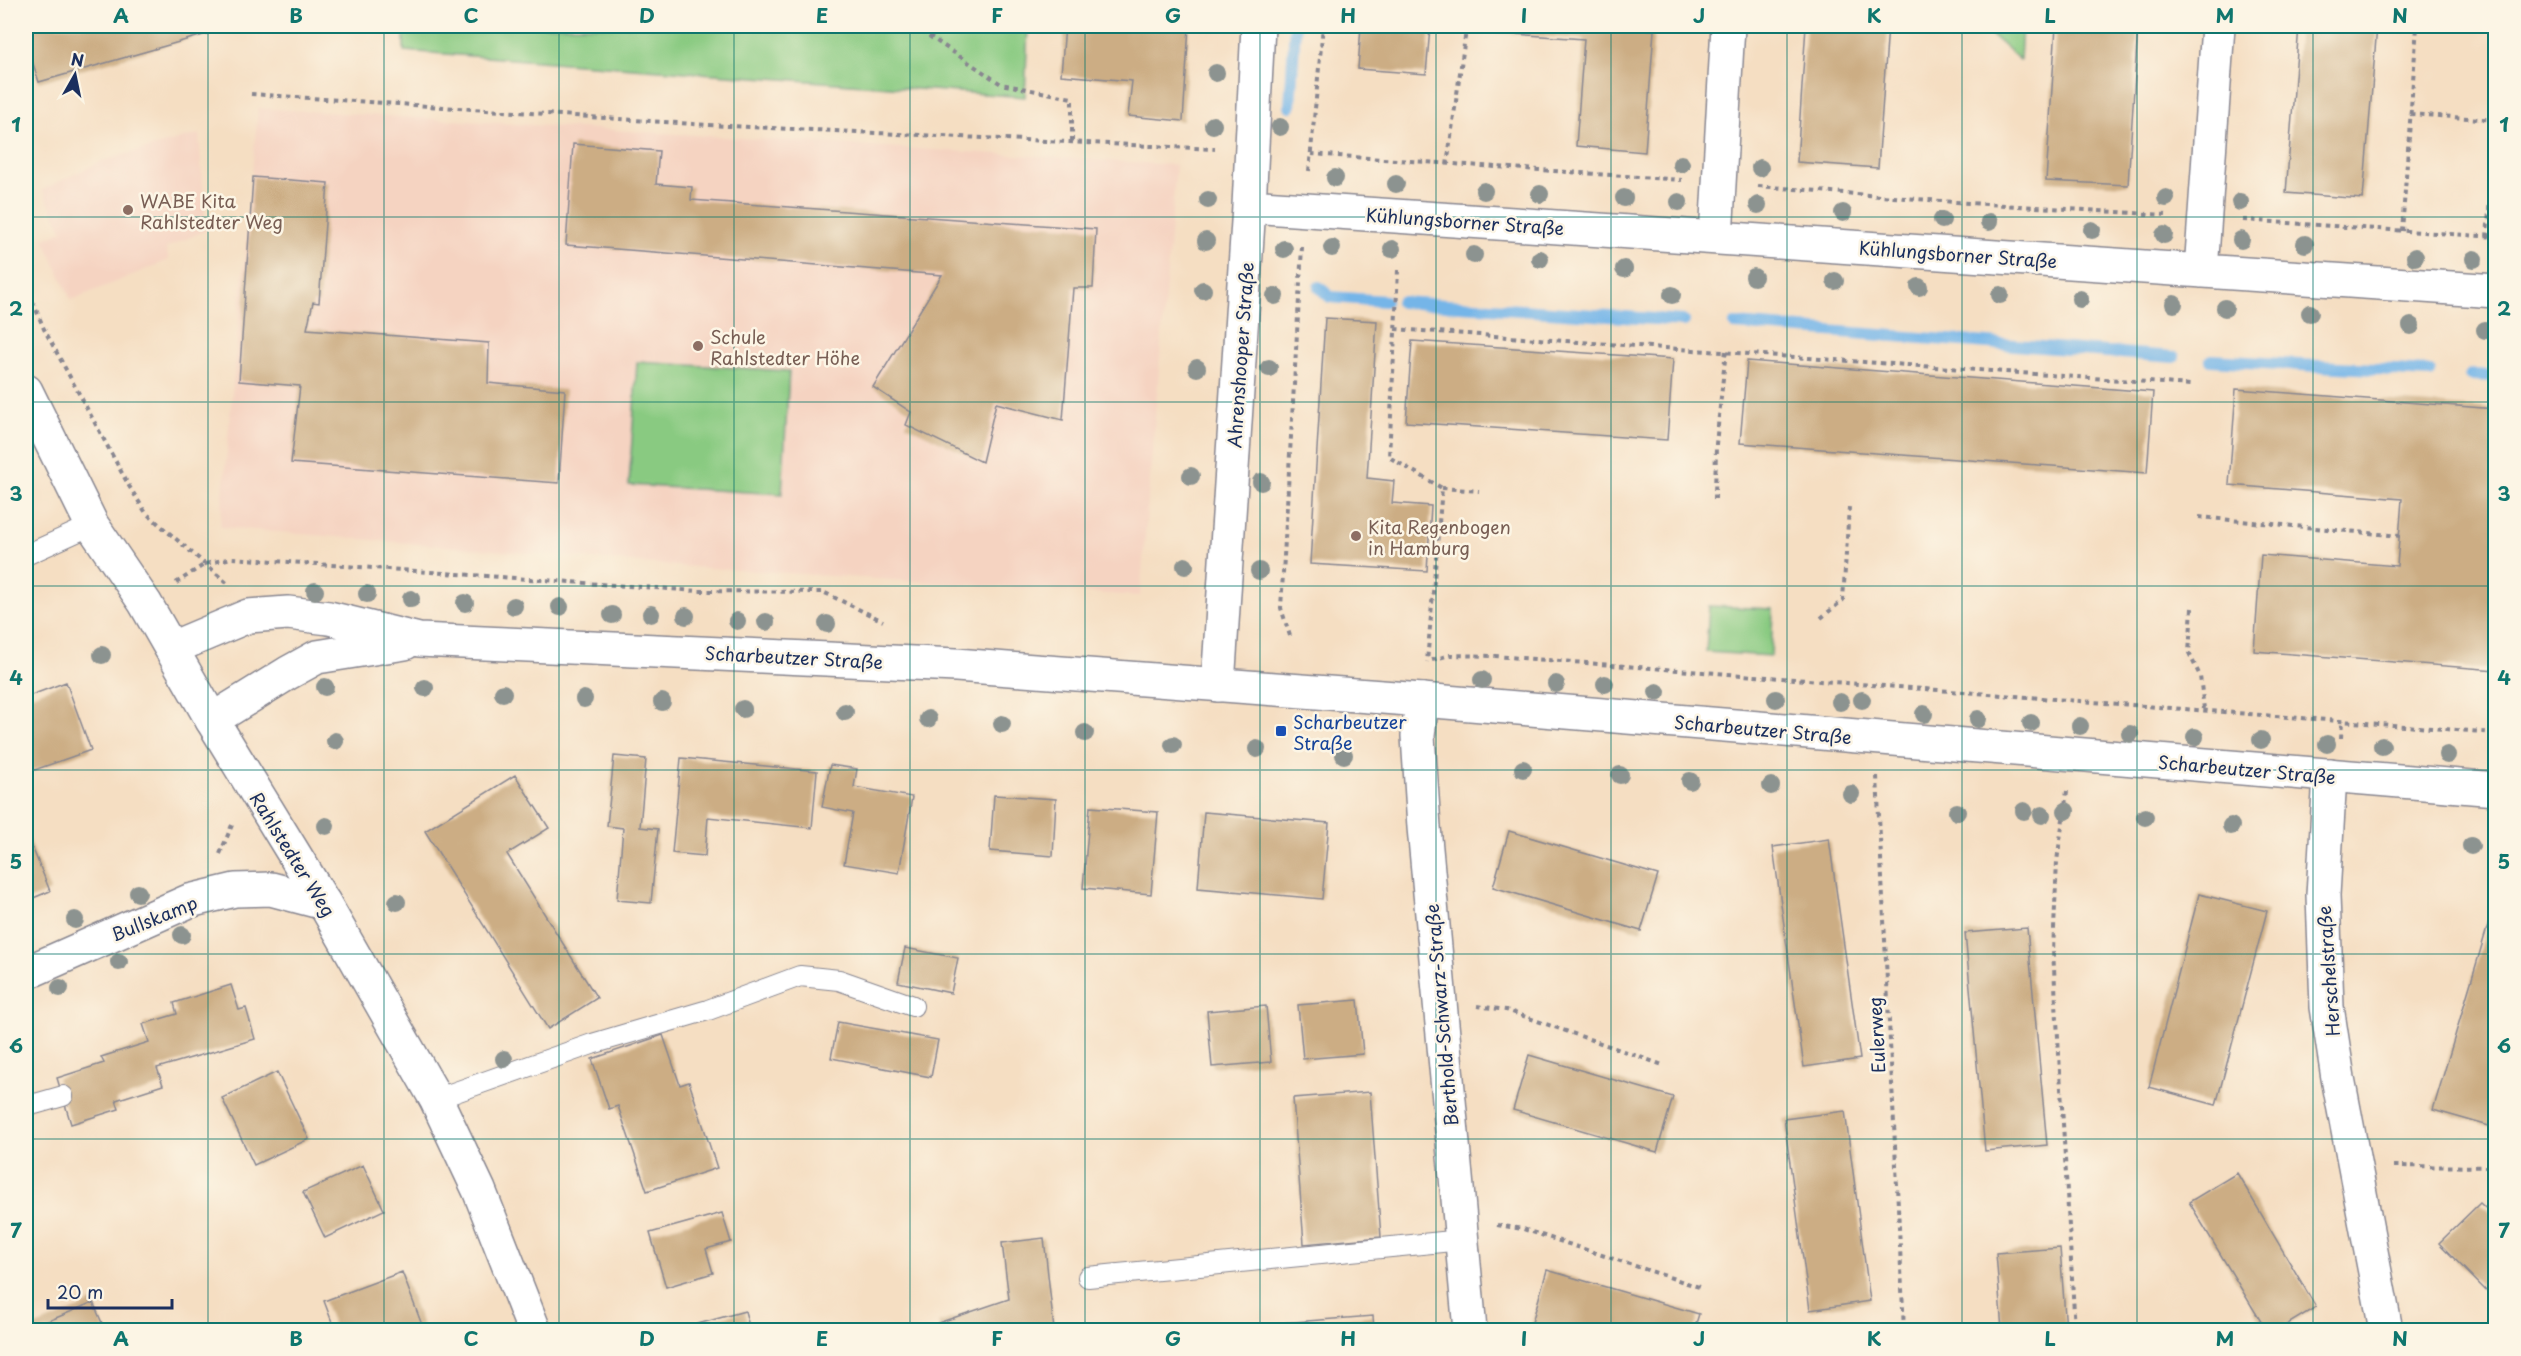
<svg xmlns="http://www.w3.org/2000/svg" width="2521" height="1356" font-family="'Playpen Sans',sans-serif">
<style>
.built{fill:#f5d3c1}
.green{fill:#89ca81;stroke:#527c70;stroke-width:1.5}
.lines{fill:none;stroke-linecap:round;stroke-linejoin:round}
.stream{stroke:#74b5e8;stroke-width:12}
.building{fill:#ccad84}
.service-casing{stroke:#888690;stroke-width:22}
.minor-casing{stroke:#888690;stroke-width:36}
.tertiary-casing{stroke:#888690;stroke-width:36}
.secondary-casing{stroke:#888690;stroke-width:36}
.path{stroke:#888690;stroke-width:4;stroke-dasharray:4.5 4.5;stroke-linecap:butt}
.service{stroke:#fff;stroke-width:20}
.minor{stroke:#fff;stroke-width:33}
.tertiary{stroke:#fff;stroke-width:33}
.secondary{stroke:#fff;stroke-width:33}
.tree{fill:#8c9390}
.grid{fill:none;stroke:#0f766e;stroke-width:1.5;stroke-opacity:0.55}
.education-dot{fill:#8d6e63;stroke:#fcf5e5;stroke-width:2}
.transit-dot{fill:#1a4fb4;stroke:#fcf5e5;stroke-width:2}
.labels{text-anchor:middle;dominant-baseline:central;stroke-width:5;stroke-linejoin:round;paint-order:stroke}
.education-label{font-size:18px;fill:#785e54;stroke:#fcf5e5;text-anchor:start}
.street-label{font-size:18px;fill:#1b2f5e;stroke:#fcf5e5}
.transit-label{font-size:18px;fill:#164399;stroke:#fcf5e5;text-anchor:start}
.neatline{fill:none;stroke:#0f766e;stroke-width:2}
.grid-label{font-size:20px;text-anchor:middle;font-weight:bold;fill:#0f766e}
</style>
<rect width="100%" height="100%" fill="#fcf5e5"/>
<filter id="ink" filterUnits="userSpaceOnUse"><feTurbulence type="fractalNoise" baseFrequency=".0167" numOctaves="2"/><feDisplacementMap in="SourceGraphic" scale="12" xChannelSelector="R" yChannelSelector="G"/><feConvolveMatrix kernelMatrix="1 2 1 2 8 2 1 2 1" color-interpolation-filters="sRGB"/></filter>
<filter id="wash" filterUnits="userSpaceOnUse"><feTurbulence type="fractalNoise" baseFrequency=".008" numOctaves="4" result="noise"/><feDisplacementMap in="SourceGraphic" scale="24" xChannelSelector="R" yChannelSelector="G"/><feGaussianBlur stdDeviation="1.35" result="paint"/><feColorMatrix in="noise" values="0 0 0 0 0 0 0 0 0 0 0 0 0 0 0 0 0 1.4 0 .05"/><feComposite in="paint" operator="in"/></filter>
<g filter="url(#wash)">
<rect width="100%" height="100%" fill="#f5dec2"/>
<path class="built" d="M258,108L1176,165L1140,596L679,566L220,527Z
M199,134L206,230L166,248L169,260L71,300L44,239L63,231L42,190L102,161Z"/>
<path class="green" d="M404,26H1028L1025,97L404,51Z
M1981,26H2022L2020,60Z
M637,362L789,371L782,494L629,485Z
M1709,606L1773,609L1771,656L1706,652Z"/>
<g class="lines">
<path class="stream" d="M1290,106L1295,26
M1319,287L1330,297L1385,301
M1401,302L1684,321
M1735,324L2174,357
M2211,360L2430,372
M2471,375L2496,376"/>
</g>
<g id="blocks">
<path class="building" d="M26,26H212L214,32L39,82L26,42Z
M1065,26H1189L1183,121L1128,116L1132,81L1061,75Z
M1361,26H1630L1629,28L1654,30L1645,152L1576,146L1584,39L1430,28L1426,74L1358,69Z
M1806,26H1888L1878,168L1797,162Z
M2056,26H2138L2128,185L2046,181Z
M2299,26H2377L2363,199L2286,193Z
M573,144L659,151L656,184L692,187L691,200L1096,229L1093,288H1073L1063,420L996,403L982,462L906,425L911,412L873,387L942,275L566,245Z
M253,177L328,183L319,303L313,302L307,329L489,343L488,383L565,390L559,483L291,463L300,386L239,381Z
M1325,318L1377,321L1367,478L1394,481L1392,503L1431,506L1427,571L1310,564Z
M1412,341L1673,359L1667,440L1406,422Z
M1747,361L2153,392L2147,473L1740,443Z
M2236,389L2496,409V670L2254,651L2261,555L2397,566L2402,499L2229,485Z
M66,682L91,750L26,773V697Z
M614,756L646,759L640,827L658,829L651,903L617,900L623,828L607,826Z
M681,758L817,771L812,828L708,817L705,856L672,853Z
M830,765L857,769L854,787L912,797L899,873L844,864L853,813L822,807Z
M515,775L549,828L507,854L597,998L548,1029L425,831Z
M994,795L1056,799L1053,856L990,851Z
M1090,807L1158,812L1151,894L1083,888Z
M1204,812L1329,823L1322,899L1198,888Z
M1509,831L1658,875L1641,931L1493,887Z
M26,832L50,891L26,901Z
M1829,839L1860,1059L1804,1067L1773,847Z
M2199,894L2267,911L2216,1105L2149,1087Z
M2490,918L2496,920V1128L2433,1110Z
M2027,928L2047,1145L1985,1151L1965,933Z
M905,948L958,958L951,993L898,982Z
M231,985L239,1010L246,1008L255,1039L157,1068L163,1085L116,1100L119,1109L71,1124L57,1078L104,1063L101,1057L149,1042L143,1024L177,1014L174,1003Z
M1358,1000L1363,1054L1303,1059L1298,1005Z
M1266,1006L1271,1062L1212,1067L1207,1011Z
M838,1022L938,1040L931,1077L831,1058Z
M663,1035L680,1085L689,1082L717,1168L647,1191L618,1106L609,1109L592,1059Z
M1529,1055L1673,1097L1657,1152L1513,1110Z
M277,1072L309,1139L254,1165L222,1098Z
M1370,1092L1381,1237L1304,1244L1293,1098Z
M1845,1111L1870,1301L1810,1310L1784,1119Z
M363,1165L384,1210L325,1238L303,1192Z
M2237,1173L2316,1307L2278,1330H2266L2189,1202Z
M2480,1203L2496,1218V1301L2439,1243Z
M722,1213L731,1242L706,1249L713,1273L666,1287L650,1233Z
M1044,1238L1054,1330H941L938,1323L1009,1299L1002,1243Z
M2060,1248L2066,1330H2002L1996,1253Z
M1547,1270L1699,1314L1694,1330H1547L1531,1326Z
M402,1272L422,1325L408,1330H335L324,1301Z
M93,1302L105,1330H26L63,1315Z
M745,1311L750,1330H676Z
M1373,1316L1374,1330H1282L1281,1323Z"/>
</g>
</g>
<g filter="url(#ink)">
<use href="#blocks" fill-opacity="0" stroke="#888690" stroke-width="1.5"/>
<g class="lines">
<g class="service-casing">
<path id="service" d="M26,555L92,525
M436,1099L592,1044L708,1010L800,976L839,980L913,1006
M26,1103L35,1104L63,1096
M1088,1277L1462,1240"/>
</g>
<g class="minor-casing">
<path id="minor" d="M1249,206L2496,291
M1716,237L1728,26
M2201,271L2218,26
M1218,685L1249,206L1258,26
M1422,700L1418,736L1424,827L1470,1330
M2330,775L2323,895L2327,1007L2338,1078L2386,1330
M26,973L189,901L235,890L271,889L324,903"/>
</g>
<g class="tertiary-casing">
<path id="tertiary" d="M212,720L324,903L436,1099L479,1190L534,1330"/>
</g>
<g class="secondary-casing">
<path id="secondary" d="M26,391L92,525L145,603L212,720L288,673L317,657L405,643
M172,648L248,616L288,613L329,618L419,640L956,665L1422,700L2496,789"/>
</g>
<path class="path" d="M914,26L1001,84L1072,98V143
M251,94L708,125L1215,149
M2410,114L2496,120
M1311,154L1682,180
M1447,165L1466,30
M1309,171L1323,26
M1758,186L1954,202L2166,215
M2243,220L2496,237
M2402,231L2417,26
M2487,237L2496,122
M1398,270L1389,457L1442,488L1427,662
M26,285L44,329L129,486L146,513L227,583
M1395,329L2191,385
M1442,488L1479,491
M1715,499L1716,444L1726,350
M2199,517L2400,536
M176,583L205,564L232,558L698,591L823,592L883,621
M2192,608L2189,653L2200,676L2204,709
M1821,618L1843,600L1849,507
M1290,636L1281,608L1302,247
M1432,660L1450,655L1495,656L2496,733
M2341,738L2342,720
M1877,776L1904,1330
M2067,791L2057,861L2053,951L2075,1330
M220,854L232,825
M1477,1006L1506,1010L1663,1065
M2394,1166L2496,1167
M1497,1225L1523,1229L1699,1287"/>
<use href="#service" class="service"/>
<use href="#minor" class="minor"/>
<use href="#tertiary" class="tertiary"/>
<use href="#secondary" class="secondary"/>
</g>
<g class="tree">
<circle cx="1216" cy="73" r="9"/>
<circle cx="1213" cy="125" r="9"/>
<circle cx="1280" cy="127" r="9"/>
<circle cx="1681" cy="164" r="9"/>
<circle cx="1760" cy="168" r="9"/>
<circle cx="1335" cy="178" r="9"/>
<circle cx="1396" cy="184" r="9"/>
<circle cx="1484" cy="191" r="9"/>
<circle cx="1540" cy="194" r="9"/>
<circle cx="1624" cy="198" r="9"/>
<circle cx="2166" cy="198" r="9"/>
<circle cx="1208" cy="200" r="9"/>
<circle cx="1679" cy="202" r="9"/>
<circle cx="2240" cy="202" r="9"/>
<circle cx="1758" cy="205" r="9"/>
<circle cx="1843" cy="213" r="9"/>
<circle cx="1942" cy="220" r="9"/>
<circle cx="1989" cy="222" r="9"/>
<circle cx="2092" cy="230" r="9"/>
<circle cx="2164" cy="235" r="9"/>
<circle cx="2241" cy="240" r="9"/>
<circle cx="1206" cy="241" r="9"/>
<circle cx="2305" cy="244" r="9"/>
<circle cx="1332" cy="248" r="9"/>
<circle cx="1284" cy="249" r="9"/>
<circle cx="1392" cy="249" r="9"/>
<circle cx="1474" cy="255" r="9"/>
<circle cx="2415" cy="257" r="9"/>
<circle cx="1540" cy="259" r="9"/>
<circle cx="2474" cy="259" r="9"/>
<circle cx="1624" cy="269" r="9"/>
<circle cx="1754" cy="277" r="9"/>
<circle cx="1835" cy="281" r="9"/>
<circle cx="1919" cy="287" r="9"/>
<circle cx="1203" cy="290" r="9"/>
<circle cx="1672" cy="295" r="9"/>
<circle cx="2000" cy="295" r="9"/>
<circle cx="1275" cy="296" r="9"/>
<circle cx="2080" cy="299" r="9"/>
<circle cx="2174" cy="304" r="9"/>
<circle cx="2225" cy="308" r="9"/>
<circle cx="2310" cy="313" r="9"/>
<circle cx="2411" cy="326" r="9"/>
<circle cx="2485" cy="330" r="9"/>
<circle cx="1197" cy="368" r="9"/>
<circle cx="1269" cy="368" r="9"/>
<circle cx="1191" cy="476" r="9"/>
<circle cx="1261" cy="482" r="9"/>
<circle cx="1185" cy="566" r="9"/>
<circle cx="1259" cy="571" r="9"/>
<circle cx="315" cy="591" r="9"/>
<circle cx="367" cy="594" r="9"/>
<circle cx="411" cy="599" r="9"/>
<circle cx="465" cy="603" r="9"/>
<circle cx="514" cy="606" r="9"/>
<circle cx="560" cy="607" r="9"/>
<circle cx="651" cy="614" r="9"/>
<circle cx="612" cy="615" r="9"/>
<circle cx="686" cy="616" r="9"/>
<circle cx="737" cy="621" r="9"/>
<circle cx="766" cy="622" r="9"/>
<circle cx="827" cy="624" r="9"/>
<circle cx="102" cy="655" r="9"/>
<circle cx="1482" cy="680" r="9"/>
<circle cx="1556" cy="684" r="9"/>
<circle cx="1605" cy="684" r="9"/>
<circle cx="325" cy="687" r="9"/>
<circle cx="425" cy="688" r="9"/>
<circle cx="1657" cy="692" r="9"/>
<circle cx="503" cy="693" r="9"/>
<circle cx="584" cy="699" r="9"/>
<circle cx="1776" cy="699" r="9"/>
<circle cx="1862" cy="700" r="9"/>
<circle cx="662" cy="702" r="9"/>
<circle cx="1840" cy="702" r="9"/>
<circle cx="743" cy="709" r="9"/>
<circle cx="845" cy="712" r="9"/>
<circle cx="1924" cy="714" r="9"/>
<circle cx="928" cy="719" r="9"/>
<circle cx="1978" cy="719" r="9"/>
<circle cx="2031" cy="723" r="9"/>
<circle cx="1002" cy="724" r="9"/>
<circle cx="2080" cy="726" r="9"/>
<circle cx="1085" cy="733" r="9"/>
<circle cx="2130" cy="734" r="9"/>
<circle cx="2195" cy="737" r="9"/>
<circle cx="2261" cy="740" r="9"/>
<circle cx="335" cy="741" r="9"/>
<circle cx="2327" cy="744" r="9"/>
<circle cx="1173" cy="745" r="9"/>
<circle cx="2382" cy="746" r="9"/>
<circle cx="1257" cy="749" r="9"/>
<circle cx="1344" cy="755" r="9"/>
<circle cx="2447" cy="755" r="9"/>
<circle cx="1523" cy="769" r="9"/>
<circle cx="1620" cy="775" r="9"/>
<circle cx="1690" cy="781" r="9"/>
<circle cx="1771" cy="786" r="9"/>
<circle cx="1851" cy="794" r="9"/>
<circle cx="2024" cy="811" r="9"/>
<circle cx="2066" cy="811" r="9"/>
<circle cx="1957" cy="812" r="9"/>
<circle cx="2042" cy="815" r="9"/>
<circle cx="2145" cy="817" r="9"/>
<circle cx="326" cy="826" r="9"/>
<circle cx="2231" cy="826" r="9"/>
<circle cx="2471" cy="846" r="9"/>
<circle cx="138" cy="893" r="9"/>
<circle cx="397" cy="902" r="9"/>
<circle cx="75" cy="920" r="9"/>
<circle cx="182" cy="935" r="9"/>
<circle cx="119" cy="962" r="9"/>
<circle cx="60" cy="988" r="9"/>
<circle cx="504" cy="1059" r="9"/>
</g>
</g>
<path class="grid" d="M208,26V1330M384,26V1330M559,26V1330M734,26V1330M910,26V1330M1085,26V1330M1260,26V1330M1436,26V1330M1611,26V1330M1787,26V1330M1962,26V1330M2137,26V1330M2313,26V1330M26,217H2496M26,402H2496M26,586H2496M26,770H2496M26,954H2496M26,1139H2496"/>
<g class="education-dot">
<circle cx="128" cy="210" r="6"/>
<circle cx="698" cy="346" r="6"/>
<circle cx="1356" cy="536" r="6"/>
</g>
<rect class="transit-dot" x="1275" y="725" width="12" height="12" rx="3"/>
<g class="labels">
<g class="education-label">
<text x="140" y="200">WABE Kita<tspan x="140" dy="21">Rahlstedter Weg</tspan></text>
<text x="710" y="336">Schule<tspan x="710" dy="21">Rahlstedter Höhe</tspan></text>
<text x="1368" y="526">Kita Regenbogen<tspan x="1368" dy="21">in Hamburg</tspan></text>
</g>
<g class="street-label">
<text transform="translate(1465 221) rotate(4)">Kühlungsborner Straße</text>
<text transform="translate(1958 254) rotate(4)">Kühlungsborner Straße</text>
<text transform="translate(1240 355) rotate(-86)">Ahrenshooper Straße</text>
<text transform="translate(794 657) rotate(3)">Scharbeutzer Straße</text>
<text transform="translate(1763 729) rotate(5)">Scharbeutzer Straße</text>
<text transform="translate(2247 769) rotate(5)">Scharbeutzer Straße</text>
<text transform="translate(293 854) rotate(58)">Rahlstedter Weg</text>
<text transform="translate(154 918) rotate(-22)">Bullskamp</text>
<text transform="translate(2328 971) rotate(-94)">Herschelstraße</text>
<text transform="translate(1441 1015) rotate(-95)">Berthold-Schwarz-Straße</text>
<text transform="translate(1876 1035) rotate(-93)">Eulerweg</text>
</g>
<g class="transit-label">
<text x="1293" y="721">Scharbeutzer<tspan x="1293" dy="21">Straße</tspan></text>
</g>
</g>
<rect width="2521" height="1356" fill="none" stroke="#fcf5e5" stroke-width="66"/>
<g transform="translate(75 75) rotate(9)" stroke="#fcf5e5" stroke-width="4.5" paint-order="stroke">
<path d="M0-4.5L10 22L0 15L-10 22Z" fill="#1b2f5e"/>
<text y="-9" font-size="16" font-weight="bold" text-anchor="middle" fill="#1b2f5e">N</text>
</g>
<path d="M48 1299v9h124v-9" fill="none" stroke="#1b2f5e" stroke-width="3"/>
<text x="57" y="1299" font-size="18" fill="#1b2f5e" stroke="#fcf5e5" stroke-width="4.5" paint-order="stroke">20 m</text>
<rect x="33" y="33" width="2455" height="1290" class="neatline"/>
<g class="grid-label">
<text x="121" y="23">A</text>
<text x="296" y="23">B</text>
<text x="471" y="23">C</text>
<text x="647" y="23">D</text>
<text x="822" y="23">E</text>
<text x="997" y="23">F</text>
<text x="1173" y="23">G</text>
<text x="1348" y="23">H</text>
<text x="1524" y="23">I</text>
<text x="1699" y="23">J</text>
<text x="1874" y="23">K</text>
<text x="2050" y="23">L</text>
<text x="2225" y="23">M</text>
<text x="2400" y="23">N</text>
<text x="16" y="132">1</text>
<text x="2504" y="132">1</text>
<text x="16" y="316">2</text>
<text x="2504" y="316">2</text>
<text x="16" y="501">3</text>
<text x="2504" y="501">3</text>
<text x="16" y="685">4</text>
<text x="2504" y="685">4</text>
<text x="16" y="869">5</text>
<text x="2504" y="869">5</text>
<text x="16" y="1053">6</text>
<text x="2504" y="1053">6</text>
<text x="16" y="1238">7</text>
<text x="2504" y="1238">7</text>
<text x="121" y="1346">A</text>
<text x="296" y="1346">B</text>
<text x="471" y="1346">C</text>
<text x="647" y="1346">D</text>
<text x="822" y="1346">E</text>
<text x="997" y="1346">F</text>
<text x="1173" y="1346">G</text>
<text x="1348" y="1346">H</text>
<text x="1524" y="1346">I</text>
<text x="1699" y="1346">J</text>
<text x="1874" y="1346">K</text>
<text x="2050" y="1346">L</text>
<text x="2225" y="1346">M</text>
<text x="2400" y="1346">N</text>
</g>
</svg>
